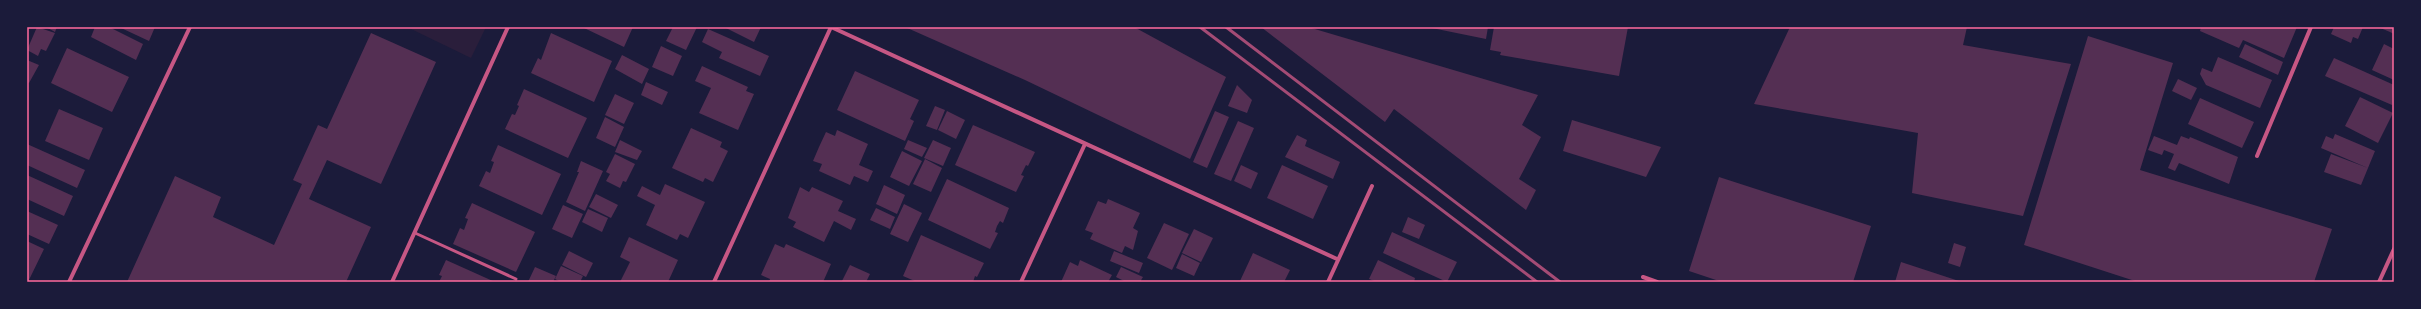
<svg xmlns="http://www.w3.org/2000/svg" width="2421" height="309" font-family="'Fira Sans',sans-serif">
<style>
.green{fill:#2a1e3b}
.building{fill:#542f53}
.lines{fill:none;stroke-linecap:round;stroke-linejoin:round}
.service{stroke:#c65784;stroke-width:3}
.minor{stroke:#c65784;stroke-width:4}
.rail{stroke:#a44b75;stroke-width:3}
.neatline{fill:none;stroke:#ff6b9d;stroke-width:1.5}
</style>
<rect width="100%" height="100%" fill="#1b1b3a"/>
<path class="green" d="M407,27H486L471,58Z"/>
<path class="building" d="M37,27L55,33L46,51L41,49L38,56L27,50Z
M46,27H57L55,32Z
M95,27H109L143,44L136,60L91,37Z
M119,27H155L149,41Z
M582,27H633L624,47Z
M673,27H697L686,50L666,41Z
M724,27H761L754,42Z
M905,27H1134L1226,77L1190,159L1025,80Z
M1261,27H1308L1538,95L1522,125L1541,137L1519,179L1536,190L1526,210L1394,109L1385,122Z
M1427,27H1488L1486,39Z
M1494,27H1628L1619,76L1500,55L1501,52L1490,50Z
M1790,27H1967L1963,45L2071,64L2023,216L1912,193L1918,133L1754,104Z
M2201,27H2297L2284,58L2243,40L2239,48L2200,31Z
M2334,27H2363L2358,39L2353,37L2351,43L2331,34Z
M2378,27H2394V34L2390,32Z
M708,29L769,56L760,76L719,58L722,52L702,42Z
M371,33L436,62L381,184L327,160L309,199L371,227L346,282H127L175,176L221,197L213,217L274,245L302,184L293,180L318,125L327,129Z
M551,33L612,61L594,102L531,73L538,58L541,60Z
M2088,36L2173,63L2140,170L2332,229L2314,282H2138L2024,245Z
M2245,44L2283,62L2278,75L2239,57Z
M2384,44L2394,49V80L2372,70Z
M661,46L682,56L673,76L652,67Z
M67,48L129,77L112,112L51,83Z
M622,55L649,69L642,84L615,69Z
M2218,57L2272,80L2260,108L2206,85L2200,74L2202,68L2212,72Z
M2334,58L2394,85L2392,105L2325,76Z
M27,60L39,65L29,83L27,82Z
M702,66L748,87L746,91L754,94L738,130L699,113L711,88L695,81Z
M855,71L919,100L910,119L914,121L905,141L837,110Z
M2178,79L2197,88L2191,100L2172,91Z
M646,82L668,92L662,105L641,95Z
M1237,85L1252,100L1247,113L1228,106Z
M524,89L587,118L568,158L505,129L512,114L515,115L519,106L517,105Z
M615,94L634,103L624,124L605,115Z
M2360,97L2393,113L2378,143L2345,126Z
M2200,98L2254,122L2242,148L2188,124Z
M935,106L945,110L937,130L926,126Z
M59,109L103,128L89,160L45,141Z
M947,111L965,120L956,139L938,130Z
M1215,111L1229,117L1207,168L1193,162Z
M605,117L624,127L615,147L596,138Z
M1572,120L1661,147L1646,177L1563,151Z
M1238,121L1254,128L1231,181L1214,174Z
M973,125L1035,152L1028,166L1026,165L1021,175L1024,176L1016,192L955,165Z
M691,128L722,142L720,147L728,151L713,182L705,178L703,182L672,168Z
M837,130L868,144L859,165L873,171L868,182L854,176L850,185L819,171L822,164L813,161L819,147L826,132L835,136Z
M2335,134L2375,151L2368,168L2321,148L2326,136L2333,139Z
M1297,135L1307,140L1305,146L1340,162L1333,179L1285,157Z
M2154,136L2177,145L2181,136L2189,139L2190,137L2238,157L2229,184L2179,163L2175,171L2168,168L2174,154L2164,150L2162,155L2148,150Z
M620,140L642,151L637,160L615,152Z
M908,140L927,148L922,157L904,149Z
M933,140L951,148L943,166L924,158Z
M27,144L85,170L77,188L27,165Z
M498,145L561,174L542,215L479,186L486,171L490,173L494,162L491,161Z
M902,151L922,161L909,186L890,177Z
M615,154L635,164L626,182L623,181L620,188L606,181L610,174L606,172Z
M2331,154L2368,168L2361,185L2324,172Z
M925,159L942,168L931,192L913,184Z
M581,161L603,171L585,211L566,202L579,172H577Z
M1241,165L1258,173L1251,189L1234,181Z
M1282,165L1328,186L1313,219L1267,198Z
M27,175L73,196L64,216L27,199Z
M1719,177L1871,226L1853,282H1722L1689,271Z
M947,179L1009,208L1003,223L1000,221L997,226L995,232L998,233L990,249L928,220Z
M665,184L705,202L688,238L680,234L677,240L646,225L655,205L637,196L642,186L660,195Z
M884,185L905,195L897,214L876,204Z
M800,187L809,192L812,187L843,201L838,211L856,219L851,230L834,221L824,242L793,227L796,222L788,218Z
M596,194L618,205L611,218L589,207Z
M1108,199L1140,213L1133,228L1138,231L1133,250L1125,246L1122,253L1090,239L1093,233L1085,230L1098,201L1106,204Z
M472,203L535,232L516,272L453,244L460,228L464,230L468,219L465,218Z
M904,204L922,213L908,242L890,234Z
M563,205L583,214L572,238L552,229Z
M876,208L895,217L890,229L870,220Z
M588,209L608,218L602,232L582,222Z
M27,211L58,225L49,244L27,234Z
M1408,217L1425,225L1419,239L1402,232Z
M1164,223L1189,234L1172,270L1147,258Z
M1194,229L1213,238L1201,262L1182,253Z
M1392,232L1457,262L1447,282L1383,253Z
M921,235L984,263L977,277L975,276L973,282H917L903,276Z
M629,237L678,260L668,282H620L630,262L620,257Z
M27,241L44,249L28,282H27Z
M1954,243L1966,247L1960,267L1948,263Z
M775,244L784,248L786,244L831,264L823,282H769L770,279L761,275Z
M569,251L593,263L586,277L562,265Z
M1114,251L1143,263L1139,273L1110,261Z
M1253,253L1290,270L1284,282L1240,281Z
M1182,254L1200,263L1194,276L1176,268Z
M446,260L495,282H439L442,276L439,275Z
M1080,260L1112,275L1108,282H1061L1070,262L1078,266Z
M1378,260L1415,278L1414,282H1377L1369,279Z
M1901,262L1962,282H1895Z
M850,265L870,274L866,282L842,281Z
M561,266L583,276L580,282H561L555,279Z
M535,267L556,276L553,282H528Z
M1121,267L1143,277L1140,282H1126L1116,277Z"/>
<g class="lines">
<path class="service" d="M415,233L516,279"/>
<path class="minor" d="M2257,156L2311,27
M1643,277L1657,282
M69,282L190,27
M392,282L508,27
M714,282L831,27L1337,259
M1021,282L1085,144
M1328,282L1372,186
M2379,282L2394,249"/>
<path class="rail" d="M1200,27L1537,282
M1226,27L1560,282"/>
</g>
<rect width="2421" height="309" fill="none" stroke="#1b1b3a" stroke-width="56"/>
<rect x="28" y="28" width="2365" height="253" class="neatline"/>
</svg>
